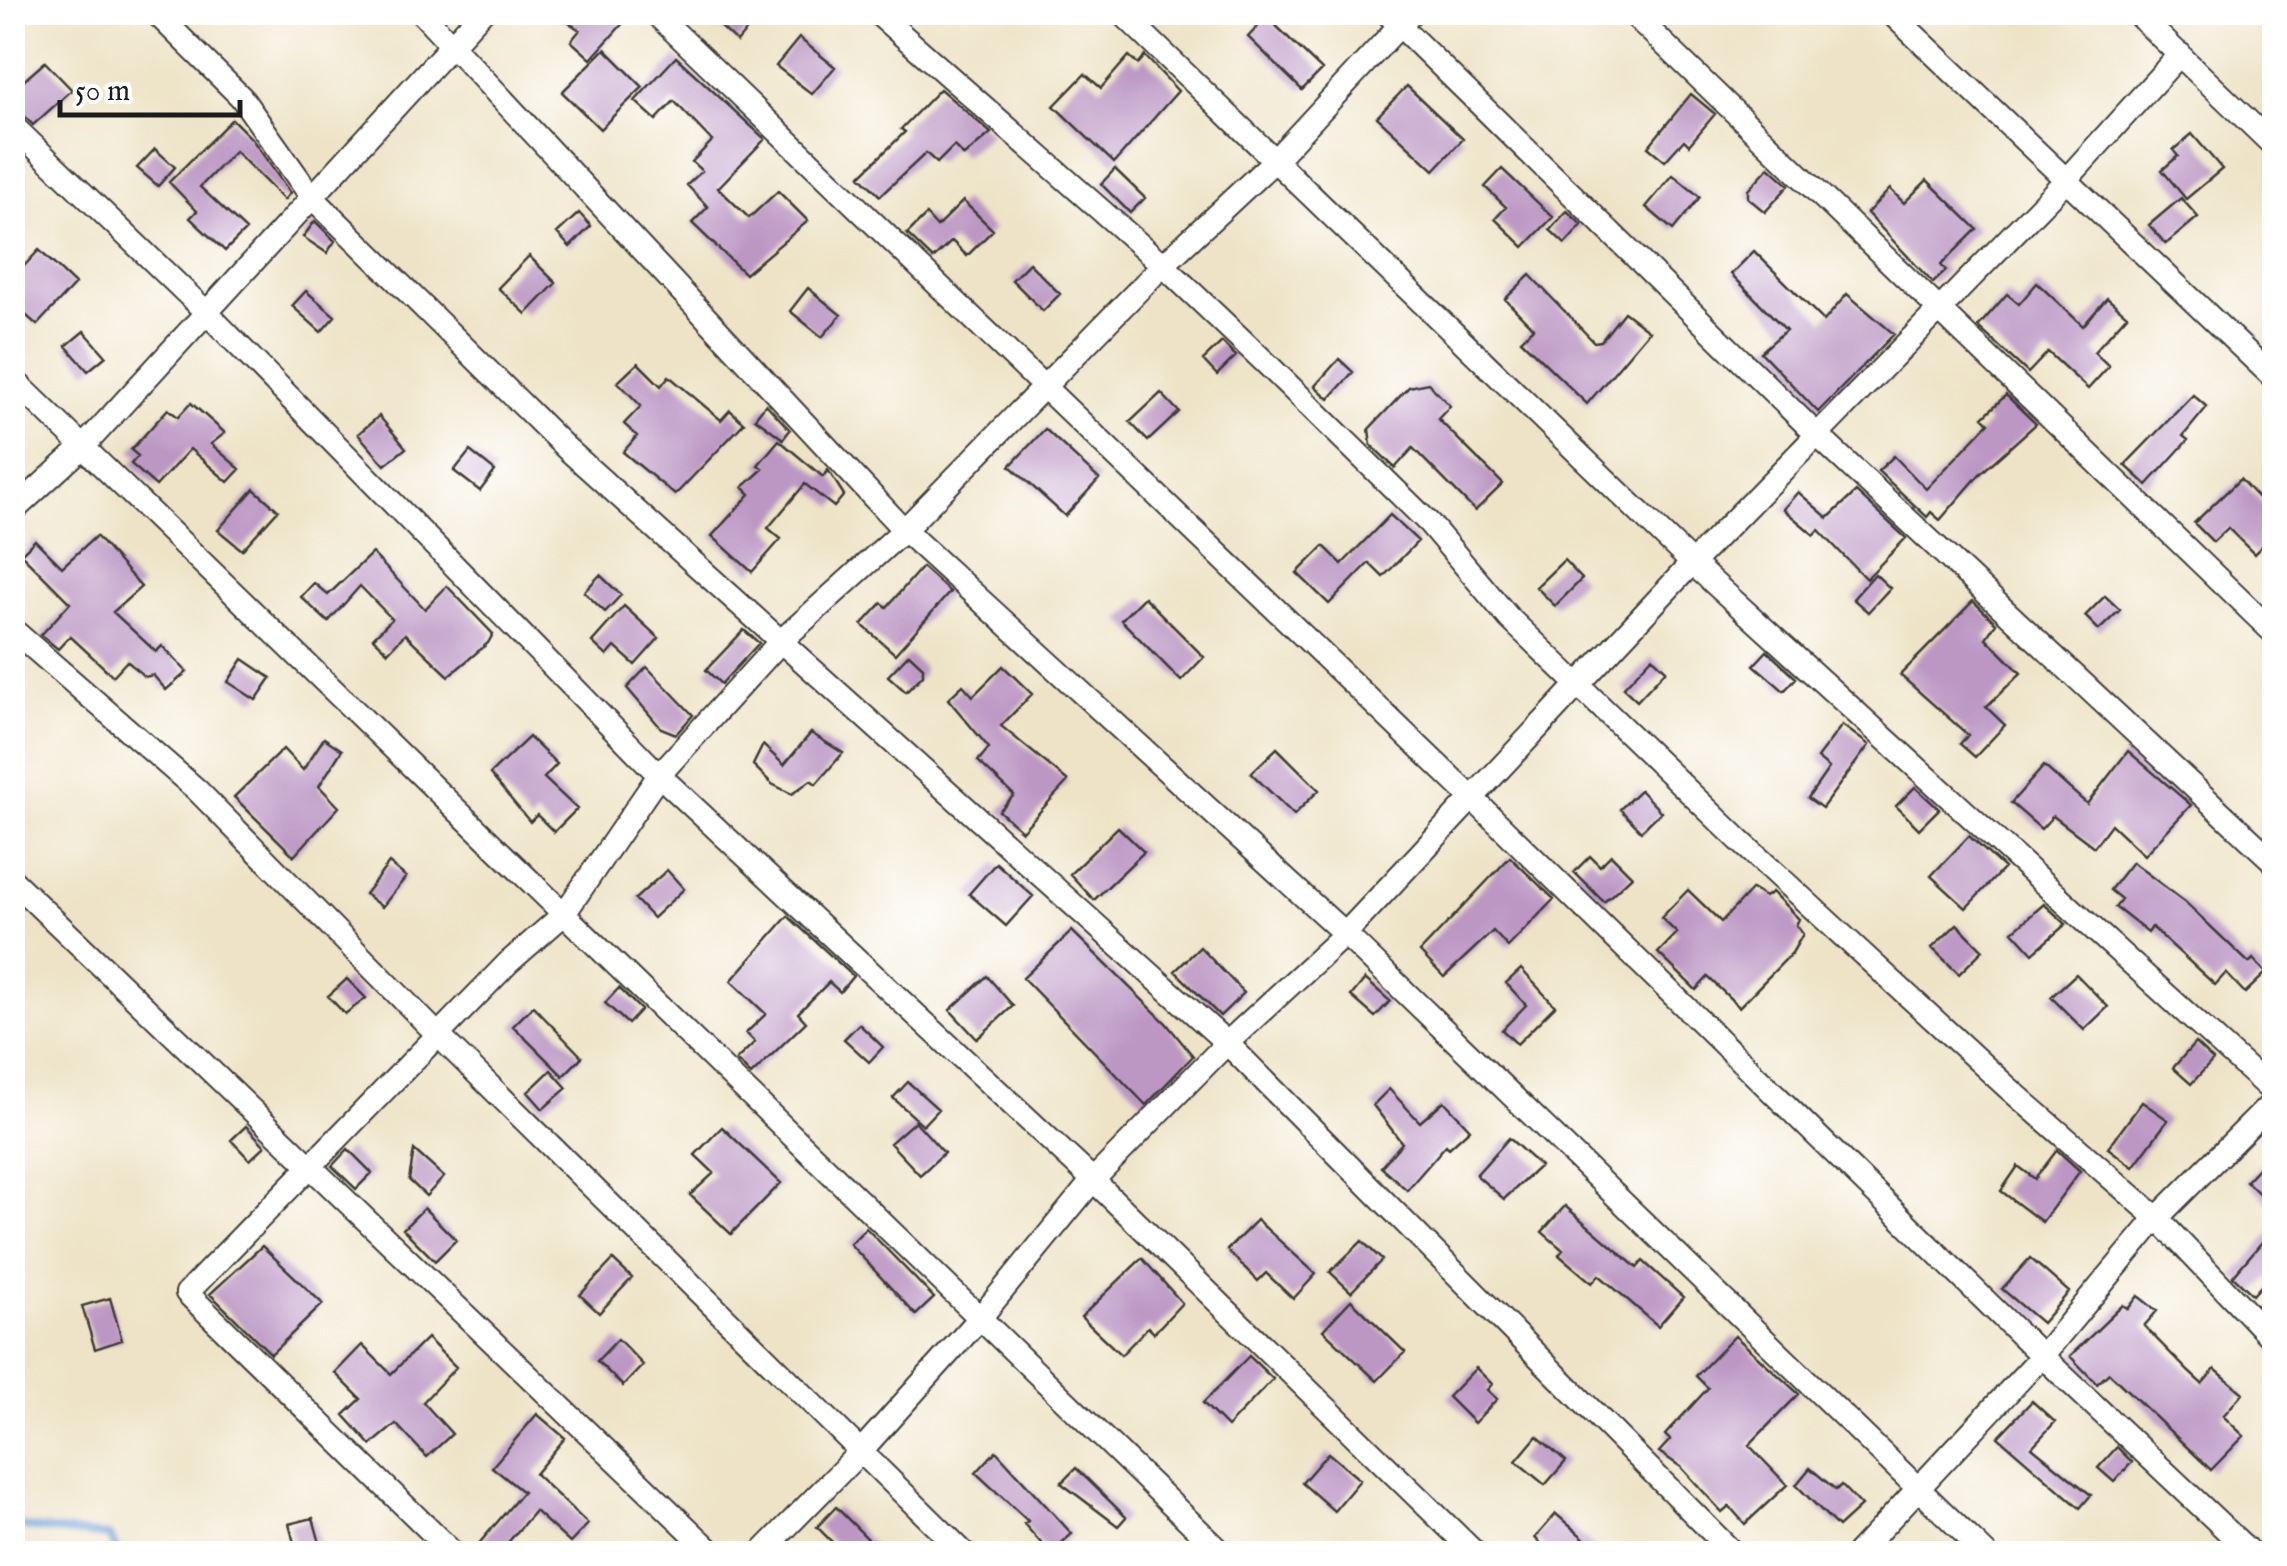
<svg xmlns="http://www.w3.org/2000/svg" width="2287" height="1566" font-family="'IM FELL English',serif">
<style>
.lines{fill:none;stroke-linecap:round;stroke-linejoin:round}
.stream{stroke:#6b9cd5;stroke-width:8}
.building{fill:#bc97c4}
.minor-casing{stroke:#3c3a36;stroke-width:26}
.minor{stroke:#fff;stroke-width:22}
</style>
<rect width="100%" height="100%" fill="#fff"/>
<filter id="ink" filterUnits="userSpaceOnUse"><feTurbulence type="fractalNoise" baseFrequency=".01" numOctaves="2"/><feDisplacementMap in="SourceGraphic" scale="20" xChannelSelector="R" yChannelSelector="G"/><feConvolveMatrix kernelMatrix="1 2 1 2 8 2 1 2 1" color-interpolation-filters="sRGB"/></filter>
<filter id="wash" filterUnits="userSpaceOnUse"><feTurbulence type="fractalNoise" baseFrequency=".0048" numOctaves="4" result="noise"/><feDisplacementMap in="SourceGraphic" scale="40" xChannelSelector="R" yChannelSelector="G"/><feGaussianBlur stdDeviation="2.25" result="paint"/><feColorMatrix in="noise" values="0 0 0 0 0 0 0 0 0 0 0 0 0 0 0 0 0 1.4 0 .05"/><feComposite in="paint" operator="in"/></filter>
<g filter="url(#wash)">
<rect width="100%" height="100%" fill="#eee3c6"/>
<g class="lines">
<path class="stream" d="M12,1518L22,1527L109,1536L119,1554"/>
</g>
<g id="blocks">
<path class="building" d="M552,12H633L591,59L571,41L580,30Z
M705,12H762L737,42Z
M1267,17L1322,70L1302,90L1248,37Z
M799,38L835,67L812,94L776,66Z
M605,49L643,87L600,129L562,92Z
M1129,56L1138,64L1145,56L1178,91L1114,163L1054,106L1085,74L1101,88Z
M676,57L765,139L718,188L749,218L778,191L808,221L745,274L692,223L708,207L687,185L702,171L692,162L712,141L674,101L656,120L635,101Z
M45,62L72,90L33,125L12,103V91Z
M1407,86L1463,139L1434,170L1377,117Z
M940,89L991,133L964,156L954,146L937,163L926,153L880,196L860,176L905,132L901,129Z
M1691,94L1715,114L1689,145L1684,140L1665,161L1648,147Z
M232,119L252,139L290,193L284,200L235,151L200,187L246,230L225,251L190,218L197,211L169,182Z
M2192,134L2222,169L2186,199L2162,170L2178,156L2173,150Z
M155,149L175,167L158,186L137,168Z
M1769,167L1789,185L1765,212L1748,198V190Z
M1115,169L1145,198L1130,213L1101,184Z
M1502,169L1553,217L1524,247L1495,219L1506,207L1485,187Z
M1673,175L1700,197L1673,230L1646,207Z
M1927,180L1977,229L1941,265L1946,271L1933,283L1867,213L1890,189L1904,203Z
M2181,198L2198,217L2166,244L2149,225Z
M963,201L993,230L967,256L952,241L933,259L907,234L926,215L937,227Z
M1567,211L1582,225L1565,244L1550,230Z
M579,213L591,226L570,247L557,233Z
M315,221L335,241L327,253L303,237Z
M39,250L75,284L37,325L12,303V279Z
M1754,251L1824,321L1847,294L1894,334L1818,412L1761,352L1786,330L1731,274Z
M529,256L556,283L526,314L498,288Z
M1029,263L1060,294L1043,311L1012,280Z
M1530,275L1594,342L1601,341L1624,312L1649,331L1587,404L1521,340L1533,328L1505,299Z
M2037,283L2083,326L2107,298L2127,315L2094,352L2109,366L2088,389L2048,352L2028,373L1978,327L2007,294L2019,304Z
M808,288L841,315L822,337L790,311Z
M306,291L335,316L321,332L292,306Z
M84,331L106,356L88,371L66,346Z
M1222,342L1236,356L1217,375L1203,360Z
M1339,359L1353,372L1329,399L1315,386Z
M638,363L661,386L669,376L721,420L730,410L744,423L675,495L623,452L637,436L624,424L641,406L618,382Z
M1428,383L1450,406L1438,419L1503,484L1475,511L1413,448L1395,468L1371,445L1369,429L1409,387Z
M1161,393L1179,412L1148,441L1130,422Z
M2006,395L2036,424L1980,474L1940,520L1931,512L1927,517L1878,471L1894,456L1926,489L1989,423L1983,417Z
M2193,395L2207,407L2183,436L2188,440L2147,485L2125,465Z
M191,403L225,433L211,444L240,469L228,482L190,449L156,486L131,464L138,456L131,450L168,409L178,417Z
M766,404L790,430L783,439L755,418Z
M379,416L406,448L385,465L358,434Z
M1045,429L1099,479L1065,516L1010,466Z
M779,440L823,477L828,470L844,495L834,507L805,484L768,528L781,539L752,572L712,536L750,494L743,487L763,469L758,465Z
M470,451L495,471L480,491L454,471Z
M2240,479L2274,515V534L2254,554L2228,528L2213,542L2194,523Z
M254,489L278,510L242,550L218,530Z
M1798,492L1828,518L1856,492L1906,538L1866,579L1819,530L1814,535L1783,509Z
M1390,515L1418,541L1383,577L1369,563L1329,604L1297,573L1324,546L1342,564Z
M96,536L141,587L113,612L156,652L162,646L187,672L166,690L153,675L145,677L127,661L113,676L70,636L58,649L41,635L70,603L21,554L35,540L62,567Z
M372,553L425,609L447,586L493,634L488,643L449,676L405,634L388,652L373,638L392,619L360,586L328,622L301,597L314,583L328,595Z
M1564,560L1582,579L1555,606L1536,587Z
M922,567L950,592L895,654L862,625L882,603L887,607Z
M1875,574L1890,588L1868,612L1853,599Z
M600,575L621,595L605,612L584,592Z
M2105,596L2120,610L2099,630L2085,616Z
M1144,597L1204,657L1181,681L1121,620Z
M1973,601L1996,623L1986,638L2021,673L1986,707L2005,725L1975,757L1960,744L1968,735L1900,675Z
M624,606L659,638L635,665L615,647L607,656L592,642Z
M744,630L759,643L721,684L706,670Z
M1767,651L1796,678L1784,691L1754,665Z
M909,654L923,667V675L906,692L888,676Z
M1652,657L1666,670L1637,701L1623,688Z
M243,659L271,678L256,700L228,682Z
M1003,666L1032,694L1001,726L1068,781L1022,831L999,811L1014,795L978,761L989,748L948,699L963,685L973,696Z
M647,667L693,715L676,734L661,728L627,688Z
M1842,725L1869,745L1822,808L1808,798L1829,768L1817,758Z
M811,733L843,753L816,784L811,780L792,794L772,784L753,765L763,745L784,765Z
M529,737L557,764L544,778L577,809L554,832L537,815L530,822L490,774Z
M324,738L342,750L319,786L339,807L294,856L234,797L283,749L303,770Z
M1277,748L1319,790L1294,815L1251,773Z
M2128,751L2191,805L2144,855L2111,824L2094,847L2053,816L2041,829L2011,803L2044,766L2087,804Z
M1915,787L1939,809L1919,829L1896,806Z
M1640,790L1661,812L1641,831L1620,809Z
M1118,827L1144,852L1094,900L1070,874Z
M1969,836L2004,868L1966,908L1931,876Z
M1611,855L1632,876L1604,902L1574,872L1590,856L1600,866Z
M1510,857L1554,899L1508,947L1493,931L1444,977L1420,952Z
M2132,862L2185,902L2249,963L2253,959L2266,973L2245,993L2226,973L2215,985L2152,927L2148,933L2115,907L2121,899L2110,890Z
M389,863L406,877L382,907L365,894Z
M996,863L1033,896L1006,926L969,894Z
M667,870L684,889L653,918L635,899Z
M1752,889L1765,897L1772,892L1799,919L1796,925L1803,934L1792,953L1739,1007L1708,977L1696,990L1658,953L1677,933L1661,918L1688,890L1721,922Z
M2044,904L2066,924L2033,953L2013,931Z
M788,916L853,976L840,992L829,982L798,1013L806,1022L751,1075L736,1060L755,1042L746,1033L766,1014L731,981Z
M1957,924L1983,950L1959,974L1932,948Z
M1072,931L1166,1023L1193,1056L1146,1105L1023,978Z
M1200,947L1244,993L1220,1016L1175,971Z
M1521,969L1555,1006L1517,1044L1502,1030L1526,1005L1506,983Z
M2076,974L2108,1007L2084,1030L2051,997Z
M987,976L1013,1006L977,1039L950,1010Z
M347,979L366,998L345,1014L328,996Z
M1365,979L1390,1001L1375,1017L1351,996Z
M619,988L641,1010L628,1024L605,1003Z
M533,1006L582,1057L563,1076L513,1026Z
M859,1024L883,1047L869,1062L844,1039Z
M2195,1043L2213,1060L2191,1084L2173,1068Z
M551,1070L567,1088L543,1109L528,1092Z
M908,1082L938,1109L923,1125L893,1098Z
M1389,1089L1420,1122L1444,1101L1470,1129L1449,1148L1446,1145L1407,1190L1381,1167L1402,1143L1373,1105Z
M2142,1102L2168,1120L2133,1167L2108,1148Z
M915,1121L944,1153L920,1175L890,1143Z
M246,1126L265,1146L250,1160L231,1140Z
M722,1127L781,1183L731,1234L690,1195L714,1173L695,1155Z
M1509,1138L1540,1166L1504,1199L1476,1175Z
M348,1149L372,1173L356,1189L332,1166Z
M414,1150L444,1177L426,1196L409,1180Z
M2057,1150L2080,1171L2042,1222L2001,1191L2018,1166L2035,1179Z
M2274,1151V1208L2246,1181Z
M1565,1206L1637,1268L1643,1261L1683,1297L1658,1326L1599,1275L1592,1283L1559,1255L1563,1250L1542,1232Z
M424,1208L456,1240L435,1261L403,1229Z
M1257,1220L1316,1274L1293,1299L1266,1273L1258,1281L1227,1250Z
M866,1228L934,1298L916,1315L850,1244Z
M2274,1228V1271L2253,1295L2233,1276Z
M1362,1241L1382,1260L1351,1292L1330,1272Z
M262,1246L323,1304L271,1354L210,1294Z
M1142,1258L1182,1303L1154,1333L1148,1327L1121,1355L1081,1317Z
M2030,1258L2069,1292L2042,1323L2002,1289Z
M613,1260L632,1278L599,1313L580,1295Z
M2138,1296L2157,1311L2144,1326L2189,1372L2202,1384L2215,1369L2243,1393L2223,1416L2244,1436L2211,1470L2109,1373L2097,1384L2070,1356L2123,1305L2128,1309Z
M110,1298L122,1340L95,1349L82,1306Z
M1351,1300L1405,1352L1377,1381L1323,1330Z
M1735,1336L1799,1394L1749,1445L1787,1485L1745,1524L1729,1506L1722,1512L1681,1467L1659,1452L1670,1440L1665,1435L1708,1388L1696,1376Z
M427,1338L456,1367L423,1402L452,1434L427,1457L396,1424L371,1445L344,1415L361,1399L335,1373L362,1345L391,1374Z
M618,1339L643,1365L623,1386L597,1361Z
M1249,1356L1273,1379L1227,1427L1203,1403Z
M1476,1368L1492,1384L1487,1390L1497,1399L1474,1423L1448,1397Z
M2032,1401L2055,1422L2032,1447L2091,1495L2080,1508L1998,1437Z
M537,1414L565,1438L535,1474L588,1524L570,1543L535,1511L498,1554H470L523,1492L492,1467Z
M1537,1436L1566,1461L1545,1485L1516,1461Z
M2117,1447L2132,1462L2114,1482L2098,1468Z
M996,1451L1072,1534L1050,1553L1024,1524L1028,1521L976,1473Z
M1328,1453L1360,1480L1334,1511L1302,1483Z
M1076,1468L1126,1517L1118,1526L1061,1483Z
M1810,1468L1836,1490L1841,1485L1861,1506L1838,1527L1796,1485Z
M836,1507L883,1554H844L817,1527Z
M1556,1514L1602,1554H1553L1535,1538Z
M313,1518L323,1554H297L289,1524Z"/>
</g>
</g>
<g filter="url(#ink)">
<use href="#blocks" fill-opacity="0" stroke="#3c3a36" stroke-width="2.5"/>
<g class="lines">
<g class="minor-casing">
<path id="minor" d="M155,12L241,97L311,196L565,447L1227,1043L1734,1554
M421,12L904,530L1345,934L1986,1554
M654,12L1472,798L2042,1356L2252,1554
M876,12L1163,265L1269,366L1429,523L1509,618L1739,840L2007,1087L2157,1218L2274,1341
M1121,12L1692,563L2274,1093
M1386,12L1816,434L2274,862
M1631,12L2274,633
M1890,12L2274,378
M2135,12L2274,146
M12,125L205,311L659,775L1093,1180L1476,1554
M12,378L1223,1554
M12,512L85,445L482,12
M12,629L197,790L438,1035L965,1554
M12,880L714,1554
M454,1554L187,1293L508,963L564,914L659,775L780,642L904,530L1163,265L1274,161L1412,12
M760,1554L860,1452L980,1318L1093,1180L1227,1043L1345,934L1692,563L2067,179L2180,54
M1857,1554L2042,1356L2157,1218L2274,1101"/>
</g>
<use href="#minor" class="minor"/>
</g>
</g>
<rect width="2287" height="1566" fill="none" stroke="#fff" stroke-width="50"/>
<path d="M60 100v15h180v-15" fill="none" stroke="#1c1c1c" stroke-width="5"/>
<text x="75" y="100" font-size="30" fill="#1c1c1c" stroke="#ffffff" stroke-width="8" paint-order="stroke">50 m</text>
</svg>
